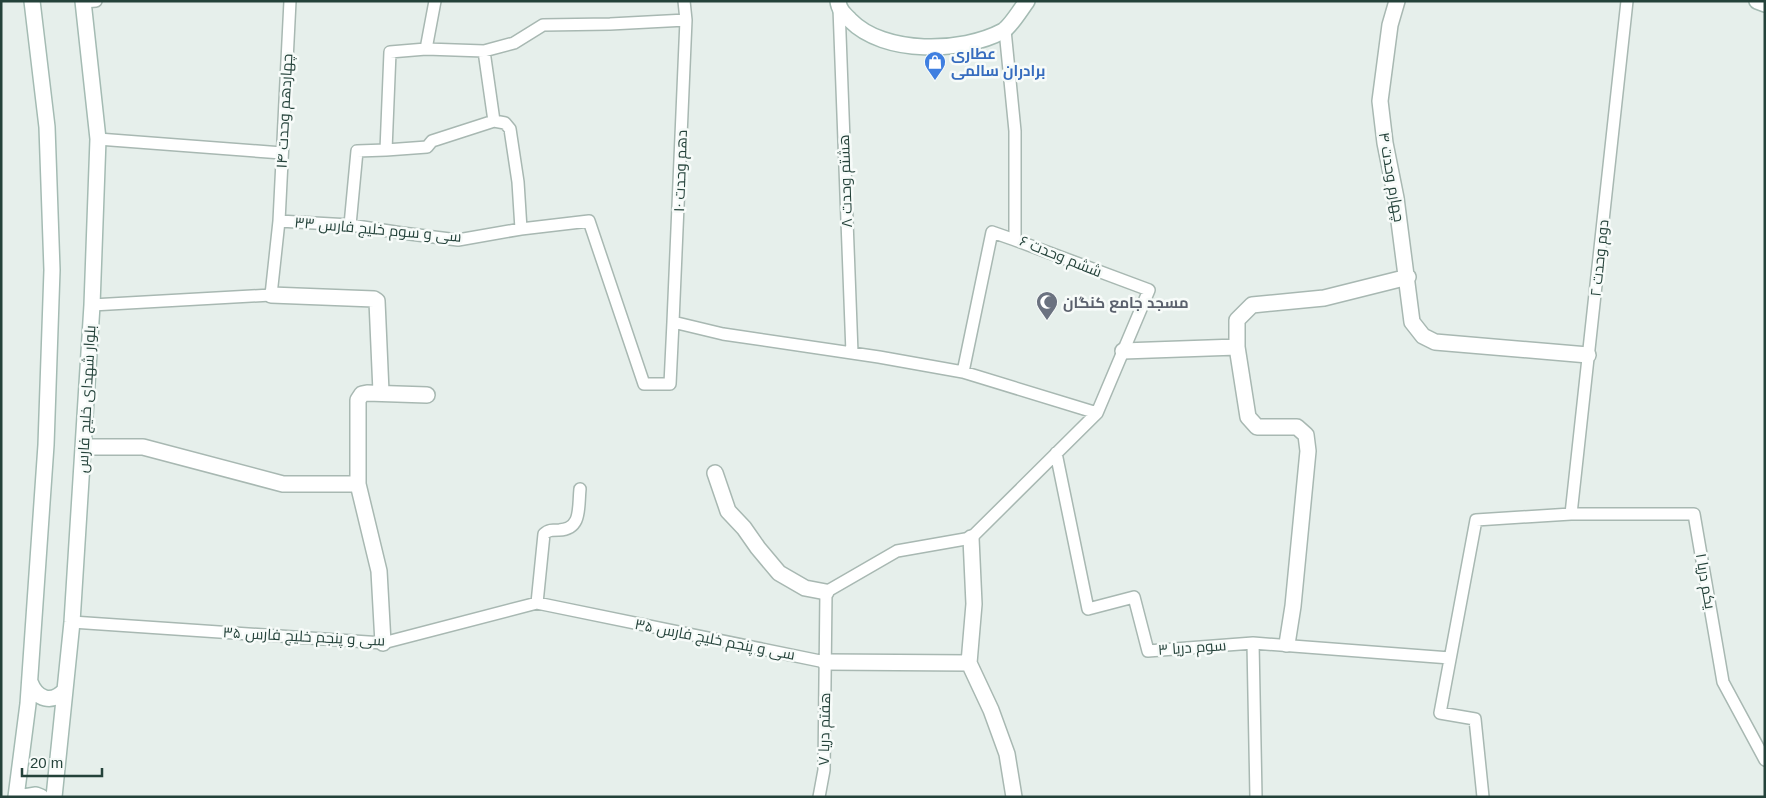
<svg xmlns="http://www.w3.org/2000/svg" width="1766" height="798" font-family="Helvetica,Cairo,sans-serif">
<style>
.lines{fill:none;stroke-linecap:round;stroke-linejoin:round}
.lane-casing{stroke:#a8b8b2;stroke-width:14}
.street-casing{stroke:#a8b8b2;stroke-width:18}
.secondary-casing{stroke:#a4bbb3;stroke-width:18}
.lane{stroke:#fff;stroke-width:11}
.street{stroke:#fff;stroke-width:15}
.secondary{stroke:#fff;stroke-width:15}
.labels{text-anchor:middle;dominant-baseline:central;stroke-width:5;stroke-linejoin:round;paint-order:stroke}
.shop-label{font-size:15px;font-weight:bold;fill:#366cbe;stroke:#f7fbf9;text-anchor:start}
.street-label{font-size:15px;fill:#24423a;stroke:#f7fbf9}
.worship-label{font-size:15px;font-weight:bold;fill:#5b616d;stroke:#f7fbf9;text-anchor:start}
</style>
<rect width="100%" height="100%" fill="#e6efeb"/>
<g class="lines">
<g class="lane-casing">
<path id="lane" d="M435,1L426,49L484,51L514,43L543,25L610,24L686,20L684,1
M83,2L96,1
M839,8L852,353
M426,49L390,52L386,150L427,147L432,141L494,121L484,51
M494,121L505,123L510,129L518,182L521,229
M98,139L282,153
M279,221L290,1
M350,225L357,151L386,150
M92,305L271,295L279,221L350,225L402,233L458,240L521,229L589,221L644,384H670L673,322L723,334L879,357L963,372L1097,413
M673,322L686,20
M963,372L992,232L1015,240
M1056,453L1088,609L1134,597L1148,651L1253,643L1256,797
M1571,514L1627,1
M537,603L544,534C548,530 552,530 559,530C582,529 578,508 580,489
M72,622L383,643L537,603L825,662
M1253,643L1450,658
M819,797L824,770L826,592L897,551L971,538L1097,413L1149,290L1015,240V131L1005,30
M1483,797L1475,719L1440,713L1476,520L1571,514H1694L1723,682L1765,760"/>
</g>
<g class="street-casing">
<path id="street" d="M1397,1L1390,25L1380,101L1385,143L1396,198L1412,322L1423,336L1435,342L1588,355
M271,295L374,299L377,301L381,392
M1237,347L1248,417L1257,427H1297L1306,435L1308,451L1293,606L1287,644
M1123,351L1237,347V320L1252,305L1324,298L1408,277
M84,447H143L283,484H358
M715,473L728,511L744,528L758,548L779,573L805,588L826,592
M971,538L974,604L969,663L991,710L1007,754L1014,797
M383,643L379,571L358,484V400L362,394L367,393L427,395
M825,662L969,663"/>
</g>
<g class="secondary-casing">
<path id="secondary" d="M838,1C839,10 844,14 850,20C884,55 962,53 1003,31C1011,26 1021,9 1027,1
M1757,1L1765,4
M30,682C37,700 52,704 65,690
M16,797L28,704L46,445L52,270L47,127L32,1
M24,797L36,795L41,797
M54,797L72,622L92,305L98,139L83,1"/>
</g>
<use href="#lane" class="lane"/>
<use href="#street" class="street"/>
<use href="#secondary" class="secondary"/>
</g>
<defs>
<g id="shop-pin" transform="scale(1.125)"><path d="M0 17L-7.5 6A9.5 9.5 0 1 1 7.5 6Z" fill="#3f7fe0" stroke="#f7fbf9"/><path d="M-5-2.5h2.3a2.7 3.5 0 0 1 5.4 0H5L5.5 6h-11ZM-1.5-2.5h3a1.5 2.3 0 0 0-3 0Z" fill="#fff"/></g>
<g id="mosque-pin" transform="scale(1.125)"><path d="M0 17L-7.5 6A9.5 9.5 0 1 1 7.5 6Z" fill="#6b7280" stroke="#f7fbf9"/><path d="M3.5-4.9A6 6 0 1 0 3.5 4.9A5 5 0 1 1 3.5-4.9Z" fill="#fff"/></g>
</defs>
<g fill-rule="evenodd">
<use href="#shop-pin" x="935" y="62"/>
<use href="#mosque-pin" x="1047" y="302"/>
</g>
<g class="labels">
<g class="shop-label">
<text x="951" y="53">عطاری<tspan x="951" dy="17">برادران سالمی</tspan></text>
</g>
<g class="street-label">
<text transform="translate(284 111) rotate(-87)">چهاردهم وحدت ۱۴</text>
<text transform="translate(680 171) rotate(-88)">دهم وحدت ۱۰</text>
<text transform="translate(1392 177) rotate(80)">چهارم وحدت ۴</text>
<text transform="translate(845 181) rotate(-92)">هشتم وحدت ۸</text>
<text transform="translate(378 229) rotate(5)">سی و سوم خلیج فارس ۳۳</text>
<text transform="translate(1061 256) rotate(22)">ششم وحدت ۶</text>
<text transform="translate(1599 258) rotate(-84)">دوم وحدت ۲</text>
<text transform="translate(86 399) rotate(-87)">بلوار شهدای خلیج فارس</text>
<text transform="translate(1706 581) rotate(80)">یکم دریا ۱</text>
<text transform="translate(304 636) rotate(3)">سی و پنجم خلیج فارس ۳۵</text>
<text transform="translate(715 639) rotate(11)">سی و پنجم خلیج فارس ۳۵</text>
<text transform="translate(1192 647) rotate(-4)">سوم دریا ۳</text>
<text transform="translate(824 729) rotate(-89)">هفتم دریا ۷</text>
</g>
<g class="worship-label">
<text x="1063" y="302">مسجد جامع کنگان</text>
</g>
</g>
<rect width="1766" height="798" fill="none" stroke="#24423a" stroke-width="5"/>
<path d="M22 768v8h80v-8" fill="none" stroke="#24423a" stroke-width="2.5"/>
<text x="30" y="768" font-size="15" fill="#24423a" stroke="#f7fbf9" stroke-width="4" paint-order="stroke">20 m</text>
</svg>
